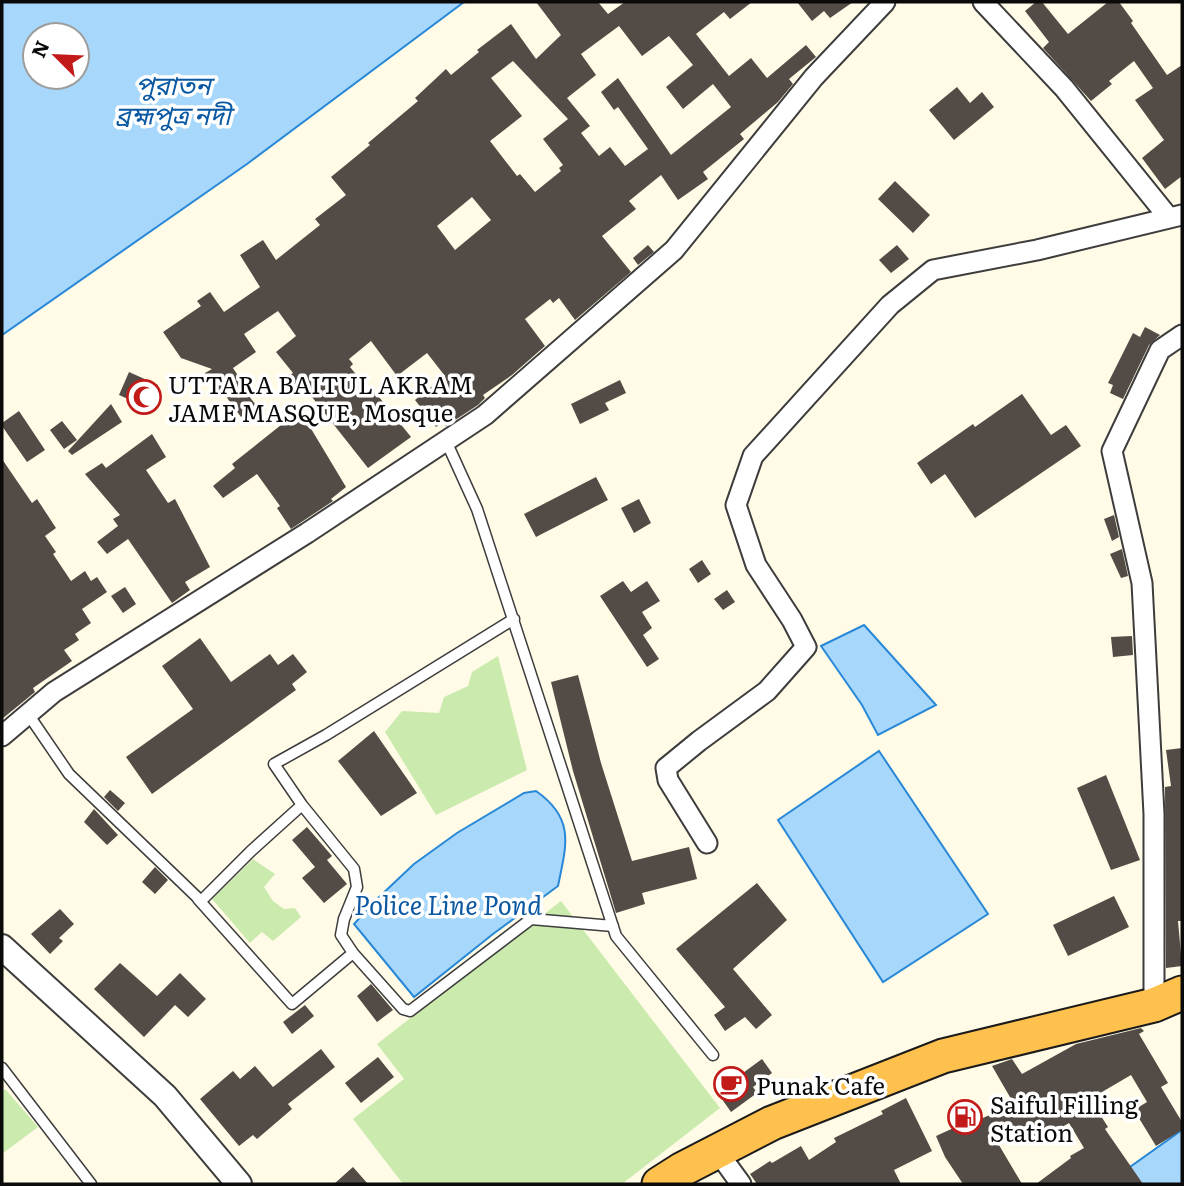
<svg xmlns="http://www.w3.org/2000/svg" width="1184" height="1186" font-family="Literata,'Noto Sans Bengali',serif">
<style>
.green{fill:#cbebae}
.water{fill:#a7d7fb;stroke:#2888d7;stroke-width:2;fill-rule:evenodd}
.building{fill:#534b45;fill-rule:evenodd}
.lines{fill:none;stroke-linecap:round;stroke-linejoin:round}
.service-casing{stroke:#3d3d3d;stroke-width:13}
.minor-casing{stroke:#3d3d3d;stroke-width:23}
.tertiary-casing{stroke:#3d3d3d;stroke-width:28}
.trunk-casing{stroke:#1b1b1b;stroke-width:37}
.service{stroke:#fff;stroke-width:10}
.minor{stroke:#fff;stroke-width:19}
.tertiary{stroke:#fff;stroke-width:24}
.trunk{stroke:#ffc14d;stroke-width:33}
.labels{text-anchor:middle;dominant-baseline:central;stroke-width:7;stroke-linejoin:round;paint-order:stroke}
.poi-label{font-size:24px;fill:#0a0a0a;stroke:#fff;text-anchor:start}
.water-label{font-size:26px;font-style:italic;fill:#0c59a3;stroke:#fff}
</style>
<rect width="100%" height="100%" fill="#fffbe6"/>
<path class="green" d="M498,656L527,770L436,815L385,732L402,711L439,713L444,697L468,686L472,672Z
M253,859L275,874L264,887L273,901L284,909L295,908L301,917L273,941L262,932L250,943L212,899Z
M561,901L720,1108L622,1184H403L353,1119L404,1079L377,1044Z
M2,1090H6L38,1127L2,1154Z"/>
<path class="water" d="M2,2H464L247,164L2,335ZM35,35H77V77H35Z
M864,625L936,705L878,735L862,705L821,646Z
M879,751L988,914L883,982L778,820Z
M536,791C576,819 566,846 558,886L493,934L414,997L354,924L378,898L414,864L457,833L524,793Z
M1182,1130V1184H1106Z"/>
<path class="building" d="M536,2H598L608,14L625,2H752L730,19L724,12L696,34L729,76L751,58L767,78L806,45L816,57L789,79L793,84L778,102L740,134L744,139L703,172L708,179L678,200L661,175L629,201L636,209L602,236L631,272L575,320L559,298L553,303L550,299L525,319L545,346L512,375L483,395L485,398L478,405L446,426L443,422L436,427L415,400L445,376L427,353L397,376L371,341L349,359L353,364L350,367L372,394L375,392L411,437L368,468L308,392L303,396L287,377L293,373L276,352L296,336L278,311L244,334L256,352L233,368L243,383L240,385L256,405L241,417L225,395L222,397L205,373L212,369L181,358L163,332L201,306L197,301L210,292L224,312L260,287L240,255L263,240L276,260L320,225L315,219L346,195L331,177L370,145L368,143L418,101L415,98L446,69L451,75L479,52L477,50L511,24L536,59L561,35ZM619,26L642,56L669,36L693,65L666,87L683,109L713,84L731,107L671,155L618,78L601,92L614,110L618,107L648,149L625,166L610,147L599,156L581,133L590,126L567,98L596,75L581,54ZM513,61L568,119L543,139L563,165L559,168L561,171L535,192L520,174L517,176L490,141L522,116L491,78ZM472,197L491,220L455,250L437,226Z
M797,2H853L830,18L824,11L812,21Z
M1036,2H1042L1068,34L1108,2H1119L1133,21L1131,23L1167,75L1182,65V176L1165,189L1142,158L1164,140L1135,100L1153,88L1134,61L1109,81L1112,84L1091,101L1043,48L1049,42L1025,11Z
M957,87L970,103L982,92L994,107L954,140L929,110Z
M895,181L930,215L913,233L878,199Z
M648,245L654,252L638,265L633,258Z
M897,245L909,259L891,273L879,260Z
M1145,327L1160,335L1149,345L1123,399L1110,393L1113,385L1108,383L1133,333L1140,337Z
M129,372L158,385L148,408L119,395Z
M620,380L626,393L605,403L609,410L580,424L571,404Z
M1022,394L1051,435L1066,425L1081,446L975,518L945,474L931,484L917,463L973,424L975,427Z
M111,404L122,422L72,455L68,451Z
M19,411L45,450L27,462L2,426V423Z
M301,412L346,487L331,499L333,501L291,529L277,508L280,506L257,474L223,498L213,486L235,468L232,464L286,421L287,423Z
M62,421L77,440L64,449L50,430Z
M152,434L166,457L146,470L168,503L175,499L210,567L185,582L190,590L172,603L128,539L107,554L97,542L118,526L113,519L120,515L85,474L102,463L106,468Z
M2,459L32,503L37,499L56,528L45,536L56,552L53,554L71,581L85,571L91,581L97,577L107,592L82,609L91,623L75,634L79,640L64,650L72,661L33,688L35,692L2,719Z
M596,477L608,500L536,537L524,514Z
M639,499L651,523L634,533L621,508Z
M1114,515L1119,537L1112,541L1104,519Z
M1122,549L1128,576L1121,578L1110,554Z
M702,560L711,574L698,583L689,569Z
M623,581L631,592L647,581L660,601L642,612L652,628L643,635L659,659L647,667L600,596Z
M125,587L136,604L123,613L111,596Z
M727,590L735,602L723,610L714,599Z
M1132,636L1133,655L1113,657L1111,637Z
M200,638L231,682L270,654L278,665L293,654L307,672L292,684L296,690L152,794L126,757L193,709L162,666Z
M578,675L601,763L632,861L689,847L697,879L642,893L645,904L616,913L573,771L551,682Z
M374,731L417,793L381,816L338,761Z
M1182,748V921H1178L1182,966L1166,968L1165,787L1171,786L1166,750Z
M1106,775L1140,860L1111,870L1077,788Z
M110,790L125,803L118,811L104,797Z
M94,809L118,835L107,845L84,822Z
M307,827L332,856L327,860L347,884L324,903L302,878L315,867L292,840Z
M155,867L168,880L155,894L142,882Z
M757,883L787,920L733,969L772,1015L756,1029L745,1017L725,1031L714,1015L725,1007L676,949Z
M1114,896L1129,927L1068,956L1053,925Z
M60,909L74,924L59,938L63,941L50,954L31,934Z
M120,963L157,996L180,973L206,999L188,1017L175,1005L144,1037L94,989Z
M371,984L393,1010L377,1022L357,996Z
M305,1005L314,1016L292,1034L283,1022Z
M1141,1028L1144,1031L1139,1034L1168,1083L1161,1087L1182,1122V1130L1156,1146L1134,1110L1147,1102L1131,1075L1090,1099L1108,1127L1105,1129L1143,1184H1036L1071,1158L1070,1156L1084,1148L1069,1123L1037,1143L1027,1127L996,1140L1022,1184H963L945,1157L936,1136L958,1126L954,1114L968,1108L974,1122L1014,1104L992,1066L1012,1059L1022,1074L1076,1044Z
M321,1049L335,1067L288,1104L292,1109L257,1139L253,1135L239,1146L200,1099L233,1071L240,1079L255,1066L273,1087Z
M378,1057L394,1077L361,1103L345,1083Z
M762,1059L772,1073L753,1087L757,1093L731,1112L717,1092Z
M906,1098L932,1151L894,1170L901,1184H757L750,1174L770,1161L772,1163L801,1146L809,1160L836,1142L834,1138L883,1114L881,1111Z
M353,1167L368,1184H334Z"/>
<g class="lines">
<g class="service-casing">
<path id="service" d="M446,441L477,509L616,936L713,1055
M28,714L69,774L201,901L251,851L302,805L274,764L326,735L514,619
M302,805L354,869L357,887L344,919L341,935L353,953
M198,899L292,1004L353,953L403,1009L410,1011L531,919L613,926
M2,1068L91,1184"/>
</g>
<g class="minor-casing">
<path id="minor" d="M983,2L1064,88L1169,218
M2,736L54,692L307,533L485,415L674,250L814,77L885,2
M707,843L668,780L666,768L699,741L767,691L806,647L792,620L756,565L736,505L753,456L890,305L933,270L1037,250L1182,215
M1154,1005V814L1142,583L1112,451L1160,350L1182,335
M717,1151L741,1184"/>
</g>
<g class="tertiary-casing">
<path id="tertiary" d="M2,947L165,1096L239,1184"/>
</g>
<g class="trunk-casing">
<path id="trunk" d="M659,1184L681,1170L772,1123L943,1056L1154,1005L1182,993"/>
</g>
<use href="#service" class="service"/>
<use href="#minor" class="minor"/>
<use href="#tertiary" class="tertiary"/>
<use href="#trunk" class="trunk"/>
</g>
<defs>
<g id="mosque-ring" transform="scale(1.75)"><circle r="9.5" fill="#fff" stroke="#c21a19" stroke-width="1.5"/><path d="M3.5-4.9A6 6 0 1 0 3.5 4.9A5 5 0 1 1 3.5-4.9Z" fill="#c21a19"/></g>
<g id="cafe-ring" transform="scale(1.75)"><circle r="9.5" fill="#fff" stroke="#c21a19" stroke-width="1.5"/><path d="M-5.5-4.5H6V0H3Q3 3.5 0 3.5H-2.5Q-5.5 3.5-5.5 0ZM3-3.2v2h1.7v-2ZM-6 4.5H4V6H-6Z" fill="#c21a19"/></g>
<g id="fuel-ring" transform="scale(1.75)"><circle r="9.5" fill="#fff" stroke="#c21a19" stroke-width="1.5"/><path d="M-5.5-6h7V0h2V4h1.3V-2.5L3-4.5l.8-.8L6-3V5H2.5V1h-1V6h-7ZM-4.2-4.7v3.2H.2V-4.7Z" fill="#c21a19"/></g>
</defs>
<g fill-rule="evenodd">
<use href="#mosque-ring" x="144" y="397"/>
<use href="#cafe-ring" x="731" y="1084"/>
<use href="#fuel-ring" x="965" y="1117"/>
</g>
<g class="labels">
<g class="poi-label">
<text x="168" y="383">UTTARA BAITUL AKRAM<tspan x="168" dy="28">JAME MASQUE, Mosque</tspan></text>
<text x="756" y="1084">Punak Cafe</text>
<text x="990" y="1103">Saiful Filling<tspan x="990" dy="28">Station</tspan></text>
</g>
<g class="water-label">
<text x="173" y="83">পুরাতন<tspan x="173" dy="30">ব্রহ্মপুত্র নদী</tspan></text>
<text x="448" y="903">Police Line Pond</text>
</g>
</g>
<rect width="1184" height="1186" fill="none" stroke="#0a0a0a" stroke-width="7"/>
<g transform="translate(56 56) rotate(294)"><circle r="33" fill="#ffffff" stroke="#9d9d9d" stroke-width="2"/>
<path d="M0-5L12 26L0 18L-12 26Z" fill="#c21a19"/>
<text y="-10" font-size="19" font-weight="bold" text-anchor="middle" fill="#0a0a0a">N</text>
</g>
</svg>
